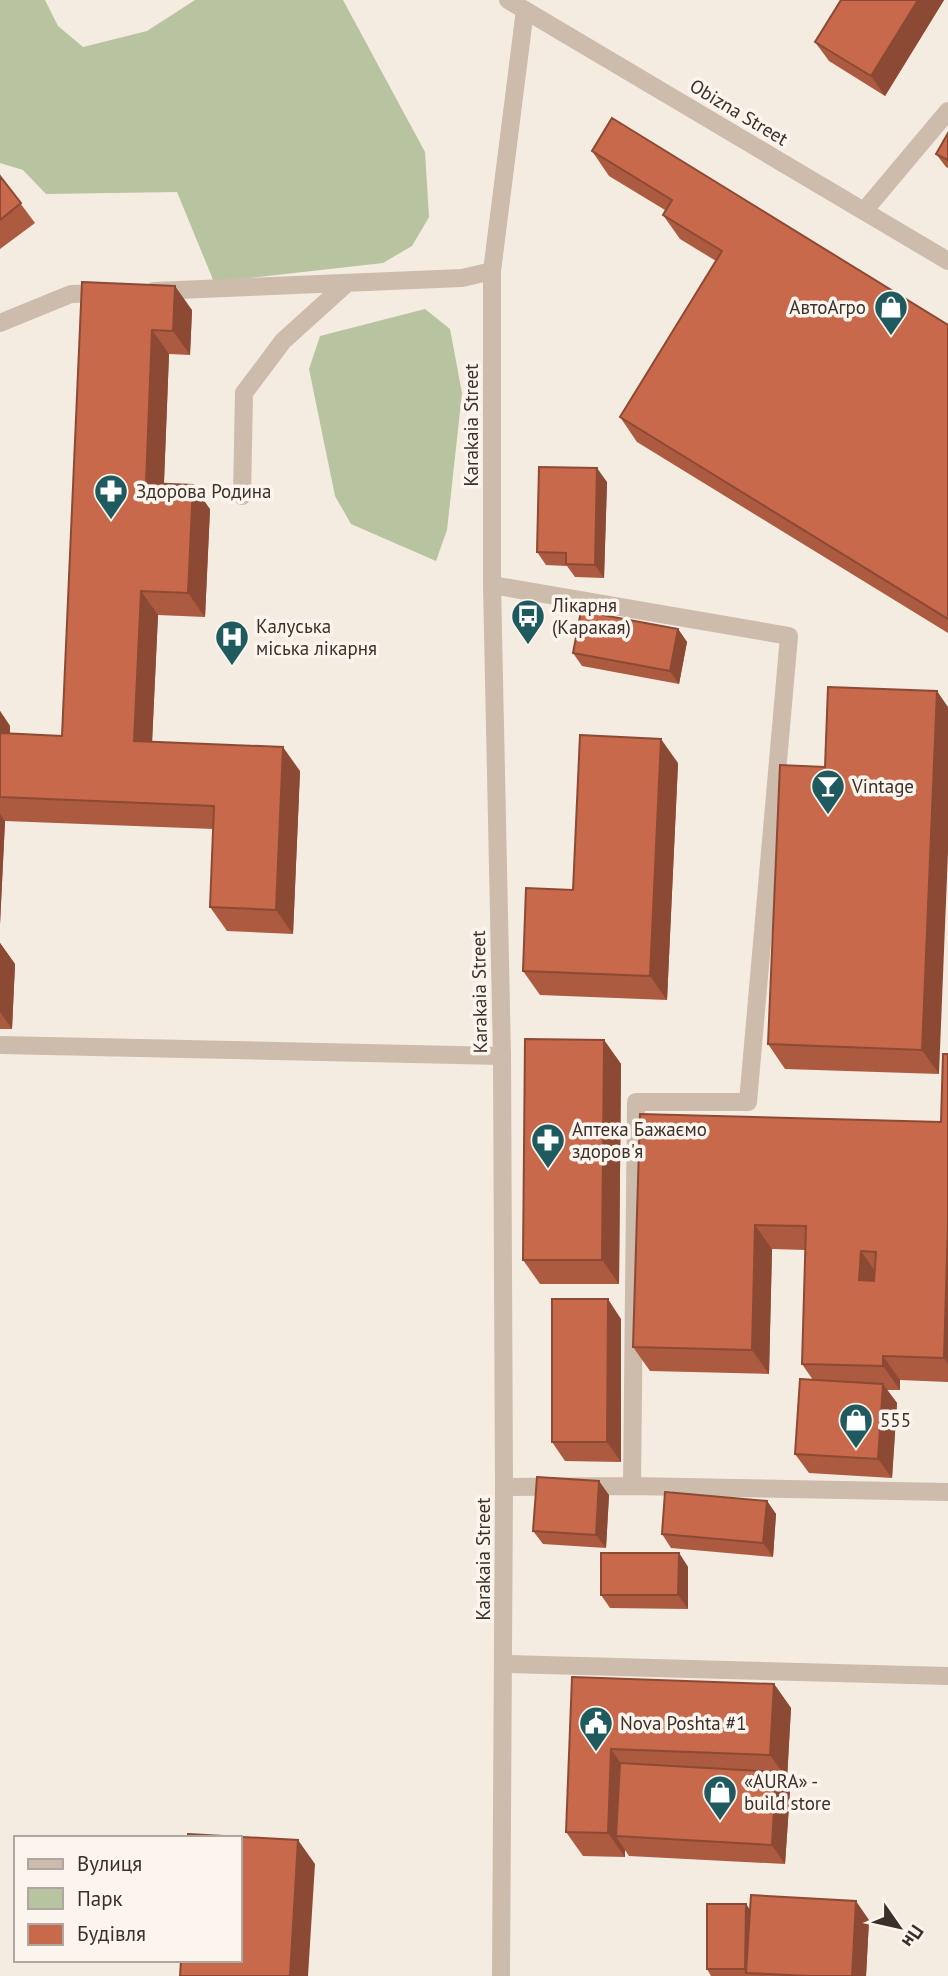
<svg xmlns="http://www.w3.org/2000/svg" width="948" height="1976" font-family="'PT Sans',sans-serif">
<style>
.green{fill:#b8c4a0}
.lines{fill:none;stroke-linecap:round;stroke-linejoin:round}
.service{stroke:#cdbbac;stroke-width:18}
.minor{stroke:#cdbbac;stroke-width:18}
.wall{fill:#ac5a40}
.shaded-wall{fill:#8c4a34}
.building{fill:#c8694b;stroke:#8c4a34;stroke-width:2;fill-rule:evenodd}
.labels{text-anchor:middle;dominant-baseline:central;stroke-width:7;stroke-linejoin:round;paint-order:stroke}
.street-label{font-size:19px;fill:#3b302b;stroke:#fbf5ee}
.poi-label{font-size:19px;fill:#3b302b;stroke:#fbf5ee;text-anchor:start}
</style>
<rect width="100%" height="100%" fill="#f4ebe1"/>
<path class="green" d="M0,0H45L58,26L83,47L147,31L195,0H343L425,152L429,217L412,246L383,263L214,282L177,192L46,194L23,170L0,163Z
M425,309L450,329L462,393L447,530L436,561L351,524L335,496L309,369L320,336Z"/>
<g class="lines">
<path class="service" d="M864,211L948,111
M154,291L462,278L492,271
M0,323L71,294L105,293
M242,496L244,393L283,341L346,284
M492,585L789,636L748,1102H636L632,1486
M0,1045L502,1056
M504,1487L632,1486L948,1492
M504,1664L948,1676"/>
<path class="minor" d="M508,0L948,261
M501,1976L504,1487L502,1056L492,585V271L525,10"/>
</g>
<path class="wall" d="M841,0H944L885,96L829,61L815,42Z
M948,133V168L946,167L936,154Z
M592,151L948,325V633L637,442L620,417L716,261L680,239L663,215L665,210L609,176Z
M0,176L35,223L0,249Z
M82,282L192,310L190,355L169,354L164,483L210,509L205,617L158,615L152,742L300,771L293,934L227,931L210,907L213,829L5,821L0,924V711L10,726V733L62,736Z
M607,482L604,578L575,577L567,566L546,565L537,552Z
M678,629L687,642L679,684L582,666L573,653Z
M678,763L667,1000L540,995L523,971L573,890Z
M825,767L939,1074L785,1069L768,1044Z
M0,943L15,964L12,1029H0Z
M604,1040L621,1064L619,1284H540L523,1260Z
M948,1054V1382L900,1380V1390H887L897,1403L892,1478L809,1473L795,1454L813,1380L802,1364L805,1250L772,1249L769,1374L650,1371L633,1347L640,1114L941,1122Z
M621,1319V1462L565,1461L552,1442Z
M609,1495L606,1548L543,1544L533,1531Z
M767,1501L776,1514L773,1557L671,1548L662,1534Z
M679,1553L688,1567V1609L610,1608L601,1595Z
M572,1677L774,1684L791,1708L787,1779H782L790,1791L785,1864L629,1856L625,1850V1857L583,1856L566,1832Z
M746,1904L750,1910L869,1920L866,1976H711L707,1969Z"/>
<path class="shaded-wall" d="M918,0H944L885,96L871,76Z
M175,286L192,310L190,355L173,331Z
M152,330L169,354L163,507L146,483Z
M597,468L607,482L604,578L595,565Z
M193,485L210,509L205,617L188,593Z
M141,591L158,615L151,765L134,741Z
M678,629L687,642L679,684L670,671Z
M937,691L948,707V852L939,1074L922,1050Z
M0,711L10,726L9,757L0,744Z
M661,739L678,763L667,1000L650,976Z
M283,747L300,771L293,934L276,910Z
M0,814L5,821L0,924Z
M0,943L15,964L12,1029L0,1012Z
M604,1040L621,1064L619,1284L602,1260Z
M948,1223V1364L944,1358Z
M755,1225L772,1249L769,1374L752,1350Z
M861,1251L878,1275L876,1304L859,1280Z
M608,1299L621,1319V1462L607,1442Z
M883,1356L900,1380V1390L883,1366Z
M883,1384L897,1403L892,1478L878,1459Z
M599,1481L609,1495L606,1548L596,1535Z
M767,1501L776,1514L773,1557L763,1543Z
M679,1553L688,1567V1609L678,1595Z
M774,1684L791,1708L787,1779L770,1755Z
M611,1749L628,1774L616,1836L625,1850V1857L608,1833Z
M776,1772L790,1791L785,1864L772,1845Z
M298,1840L315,1864L308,1976H290Z
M856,1901L869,1920L866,1976H852Z
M746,1904L755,1918L747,1973L745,1969Z"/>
<path class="building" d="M841,0H918L871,76L815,42Z
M612,118L948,325V619L620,417L722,251L663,215L672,200L592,151Z
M948,133V160L936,154Z
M0,176L21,203L0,220Z
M82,282L175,286L173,331L152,330L146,483L193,485L188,593L141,591L134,741L283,747L276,910L210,907L214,806L0,797V733L62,736Z
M539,467L597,468L595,565L566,564V553L537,552Z
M581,611L678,629L670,671L573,653Z
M828,687L937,691L922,1050L768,1044L780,765L825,767Z
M580,735L661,739L650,976L523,971L526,888L573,890Z
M525,1039L604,1040L602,1260H523Z
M943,1054H948V1223L944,1358L883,1356V1366L802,1364L806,1226L755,1225L752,1350L633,1347L640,1114L941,1122ZM861,1251L876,1252L874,1281L859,1280Z
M552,1299H608L607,1442H552Z
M800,1379L883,1384L878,1459L795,1454Z
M537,1477L599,1481L596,1535L533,1531Z
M665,1492L767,1501L763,1543L662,1534Z
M601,1553H679L678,1595H601Z
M572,1677L774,1684L770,1755L611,1749L608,1833L566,1832Z
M620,1763L776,1772L772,1845L616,1836Z
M188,1834L298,1840L290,1976H180L181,1960H240V1838H188Z
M751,1895L856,1901L852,1976H809L746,1973Z
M707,1904H746L745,1969H707Z"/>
<defs>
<g id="shop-pin" transform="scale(1.75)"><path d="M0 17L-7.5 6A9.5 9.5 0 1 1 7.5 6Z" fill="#1f5a5e" stroke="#fbf5ee"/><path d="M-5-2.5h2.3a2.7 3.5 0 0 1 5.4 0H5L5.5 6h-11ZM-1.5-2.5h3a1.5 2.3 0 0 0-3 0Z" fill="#fff"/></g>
<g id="pharmacy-pin" transform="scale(1.75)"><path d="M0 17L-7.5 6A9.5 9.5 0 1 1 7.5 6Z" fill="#1f5a5e" stroke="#fbf5ee"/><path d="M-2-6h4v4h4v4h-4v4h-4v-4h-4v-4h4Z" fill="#fff"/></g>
<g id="bus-pin" transform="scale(1.75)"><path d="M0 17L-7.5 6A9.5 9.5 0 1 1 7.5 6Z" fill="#1f5a5e" stroke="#fbf5ee"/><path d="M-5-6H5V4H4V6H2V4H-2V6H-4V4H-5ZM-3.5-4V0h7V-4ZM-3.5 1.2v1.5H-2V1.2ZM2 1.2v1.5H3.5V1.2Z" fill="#fff"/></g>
<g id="hospital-pin" transform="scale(1.75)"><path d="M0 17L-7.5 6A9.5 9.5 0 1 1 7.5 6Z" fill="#1f5a5e" stroke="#fbf5ee"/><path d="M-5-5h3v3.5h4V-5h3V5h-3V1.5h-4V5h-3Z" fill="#fff"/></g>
<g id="bar-pin" transform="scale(1.75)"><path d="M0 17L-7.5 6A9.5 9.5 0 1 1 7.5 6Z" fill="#1f5a5e" stroke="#fbf5ee"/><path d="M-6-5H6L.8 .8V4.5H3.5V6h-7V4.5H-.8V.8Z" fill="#fff"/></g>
<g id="civic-pin" transform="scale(1.75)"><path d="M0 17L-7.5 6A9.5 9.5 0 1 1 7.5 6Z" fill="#1f5a5e" stroke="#fbf5ee"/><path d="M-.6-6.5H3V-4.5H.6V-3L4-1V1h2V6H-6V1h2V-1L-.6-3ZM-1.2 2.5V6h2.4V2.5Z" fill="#fff"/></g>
</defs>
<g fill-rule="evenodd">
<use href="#shop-pin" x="891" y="307"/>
<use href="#pharmacy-pin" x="111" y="491"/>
<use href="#bus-pin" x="528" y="616"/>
<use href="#hospital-pin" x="232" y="637"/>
<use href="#bar-pin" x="828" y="786"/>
<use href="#pharmacy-pin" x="548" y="1140"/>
<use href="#shop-pin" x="856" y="1420"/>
<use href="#civic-pin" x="596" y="1723"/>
<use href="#shop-pin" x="720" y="1792"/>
</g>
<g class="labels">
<g class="street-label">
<text transform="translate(739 112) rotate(31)">Obizna Street</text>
<text transform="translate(471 425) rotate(-90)">Karakaia Street</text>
<text transform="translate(479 992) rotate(-91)">Karakaia Street</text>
<text transform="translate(483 1559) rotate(-90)">Karakaia Street</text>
</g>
<g class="poi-label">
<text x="866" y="307" text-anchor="end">АвтоАгро</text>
<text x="136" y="491">Здорова Родина</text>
<text x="552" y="605">Лікарня<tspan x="552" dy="22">(Каракая)</tspan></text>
<text x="256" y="626">Калуська<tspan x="256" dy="22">міська лікарня</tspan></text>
<text x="852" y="786">Vintage</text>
<text x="572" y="1129">Аптека Бажаємо<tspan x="572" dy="22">здоров'я</tspan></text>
<text x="880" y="1420">555</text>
<text x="620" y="1723">Nova Poshta #1</text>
<text x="744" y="1781">«AURA» -<tspan x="744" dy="22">build store</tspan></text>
</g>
</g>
<rect x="14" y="1836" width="228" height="126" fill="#fbf5ee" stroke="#aea6a0" stroke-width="2"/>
<rect x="28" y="1859" width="35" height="10" fill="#cdbbac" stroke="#aea6a0" stroke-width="2"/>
<text x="77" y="1871" font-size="21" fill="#3b302b">Вулиця</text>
<rect x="28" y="1888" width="35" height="21" fill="#b8c4a0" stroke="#aea6a0" stroke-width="2"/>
<text x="77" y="1906" font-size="21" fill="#3b302b">Парк</text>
<rect x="28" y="1924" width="35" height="21" fill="#c8694b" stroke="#aea6a0" stroke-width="2"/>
<text x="77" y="1941" font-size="21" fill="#3b302b">Будівля</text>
<g transform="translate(899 1927) rotate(124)" stroke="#fbf5ee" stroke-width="5" paint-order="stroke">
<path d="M0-5L12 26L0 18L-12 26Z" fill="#3b302b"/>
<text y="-10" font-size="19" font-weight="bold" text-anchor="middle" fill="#3b302b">Пн</text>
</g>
</svg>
